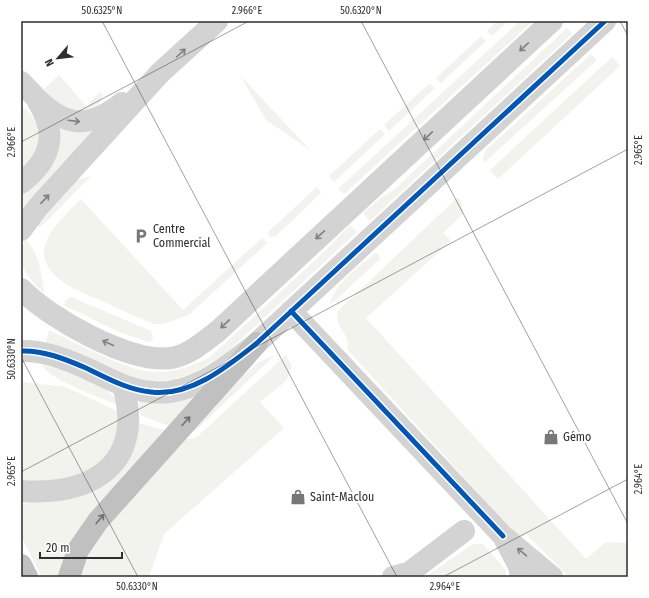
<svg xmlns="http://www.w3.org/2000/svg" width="649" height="598" font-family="'Fira Sans Condensed',sans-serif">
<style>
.green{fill:#f2f3ec}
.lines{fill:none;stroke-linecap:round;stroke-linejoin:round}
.minor{stroke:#d3d3d3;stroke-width:22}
.highway{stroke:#c0c0c0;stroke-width:22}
.cycleway-casing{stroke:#fff;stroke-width:8}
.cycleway{stroke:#0057b8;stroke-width:5}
.oneway{stroke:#808080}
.oneway2{stroke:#707070}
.ticks{fill:none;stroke:#2e2e2e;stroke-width:1;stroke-opacity:0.45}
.labels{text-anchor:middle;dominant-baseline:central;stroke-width:4;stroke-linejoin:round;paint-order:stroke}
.poi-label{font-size:12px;fill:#2e2e2e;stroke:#fff;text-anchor:start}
.neatline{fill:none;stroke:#2e2e2e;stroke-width:1.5}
.ticks-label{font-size:10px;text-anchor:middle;fill:#2e2e2e}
</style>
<rect width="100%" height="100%" fill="#fff"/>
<path class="green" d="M497,21H508L492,36L487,31Z
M520,21H533L344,194L338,189Z
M567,28L573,33L370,221L363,213L381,198L396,188Z
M481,36L486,41L441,83L436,78Z
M591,54L597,60L484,163L483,156L486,150Z
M612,57L620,66L498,179L490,170Z
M59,75L86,106L100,92L103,95L99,104L87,112L64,109L44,89Z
M240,75L311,151L266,120Z
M430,83L435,88L389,131L384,125Z
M25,108L39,124C39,149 36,154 21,173V111Z
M105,123L33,196L21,213V195C51,179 53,160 59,129L78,130Z
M380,129L385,134L334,182L329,176Z
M91,176L44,224L40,227L36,225L77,180Z
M317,187L321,193L276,236L270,237L268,234L269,231Z
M458,197L462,204L463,214L443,233L451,241L366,318L586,559L606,542L628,543V577H569L526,534L520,539L347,349C352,332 333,330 338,311Z
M81,199L183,310L262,238L267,243L190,314L164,324H153L72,288C21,258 50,229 81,199Z
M350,225L357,232L224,355L191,374L171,380L150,382L129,377L45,345L49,330C74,342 129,372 155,372C175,373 192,366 210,357L325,251Z
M25,239C40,253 41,275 45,294C27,277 15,265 25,239Z
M376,252L381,258L330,305C334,283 359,267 376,252Z
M71,297L151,331L153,339L149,342L119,332L64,305L66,300Z
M275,355L196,430L188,432L247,372L259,362Z
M286,355L292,366L286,381L260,402L284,428L164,534L149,577H79L86,556L102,533L183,438L192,439L198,436Z
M42,365C61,368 113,384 118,405C99,397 51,381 42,365Z
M23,382L66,387L117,411C117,420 119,433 116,442C102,480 55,480 21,485V383Z
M203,392L169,426L140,415L139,401Z
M139,423L164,430L78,531L60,577H42L21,536V504L68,499L92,489L133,449Z
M473,544H483L505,569L506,577H425Z"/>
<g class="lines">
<path class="minor" d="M21,82C55,119 78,138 122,103
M21,183C50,161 59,134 38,102
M21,230L38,207L160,73L217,21
M21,289C49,318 130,364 171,358C189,355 204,342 218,331L552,21
M291,311L503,536
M21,351C43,350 65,359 86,368C107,378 128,390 151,392C191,397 228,366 257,343L605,21
M21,491C94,496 145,463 123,385
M393,577L410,572L464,531
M521,577L519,566L503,536L552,577"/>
<path class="highway" d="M21,565L27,577
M69,577L78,550L98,521L257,343"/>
<g class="cycleway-casing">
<path id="cycleway" d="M291,311L503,536
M21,351C43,350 65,359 86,368C107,378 128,390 151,392C191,397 228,366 257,343L605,21"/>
</g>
<use href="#cycleway" class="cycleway"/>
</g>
<defs><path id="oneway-shaft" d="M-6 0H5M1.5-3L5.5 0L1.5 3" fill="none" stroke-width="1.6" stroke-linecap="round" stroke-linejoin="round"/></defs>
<g class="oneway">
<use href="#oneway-shaft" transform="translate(524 47) rotate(137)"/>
<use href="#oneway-shaft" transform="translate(181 53) rotate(-42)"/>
<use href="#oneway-shaft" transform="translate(74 121) rotate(7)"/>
<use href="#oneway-shaft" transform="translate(428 136) rotate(137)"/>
<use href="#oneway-shaft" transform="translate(45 199) rotate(-47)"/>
<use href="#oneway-shaft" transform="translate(320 235) rotate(137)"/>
<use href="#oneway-shaft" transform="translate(225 324) rotate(137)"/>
<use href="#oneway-shaft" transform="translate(108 343) rotate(-156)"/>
<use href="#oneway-shaft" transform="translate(522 552) rotate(-140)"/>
</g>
<g class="oneway2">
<use href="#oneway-shaft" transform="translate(186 421) rotate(-48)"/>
<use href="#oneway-shaft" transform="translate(100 519) rotate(-50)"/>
</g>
<path class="ticks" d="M102,21L397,577M361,21L628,524M620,21L628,36M21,142L249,21M21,357L138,577M21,472L628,149M443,577L628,479"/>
<defs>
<g id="parking-bare" transform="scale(1.2)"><path d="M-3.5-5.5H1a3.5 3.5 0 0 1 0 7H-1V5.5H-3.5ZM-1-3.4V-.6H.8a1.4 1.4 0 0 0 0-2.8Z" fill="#777" stroke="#fff" stroke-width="2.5" paint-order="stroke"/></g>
<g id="shop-bare" transform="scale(1.2)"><path d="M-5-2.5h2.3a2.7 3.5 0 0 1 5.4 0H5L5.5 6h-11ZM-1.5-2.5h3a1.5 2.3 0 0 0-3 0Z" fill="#777" stroke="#fff" stroke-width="2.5" paint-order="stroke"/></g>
</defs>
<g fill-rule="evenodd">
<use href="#parking-bare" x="141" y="236"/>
<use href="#shop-bare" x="551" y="437"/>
<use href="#shop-bare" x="298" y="497"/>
</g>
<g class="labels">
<g class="poi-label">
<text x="153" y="229">Centre<tspan x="153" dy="14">Commercial</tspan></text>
<text x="563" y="437">Gémo</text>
<text x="310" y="497">Saint-Maclou</text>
</g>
</g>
<rect width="649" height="598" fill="none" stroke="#ffffff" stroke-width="44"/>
<g transform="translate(58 58) rotate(242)" stroke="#ffffff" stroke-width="3" paint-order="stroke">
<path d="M0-3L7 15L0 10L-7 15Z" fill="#2e2e2e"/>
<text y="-6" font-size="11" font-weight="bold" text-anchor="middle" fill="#2e2e2e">N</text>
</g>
<path d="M40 552v6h82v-6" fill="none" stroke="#2e2e2e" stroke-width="2"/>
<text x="46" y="552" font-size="12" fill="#2e2e2e" stroke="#ffffff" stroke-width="3" paint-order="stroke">20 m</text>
<rect x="22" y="22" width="605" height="554" class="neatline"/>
<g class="ticks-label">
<text x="102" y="14">50.6325°N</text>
<text x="247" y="14">2.966°E</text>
<text x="361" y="14">50.6320°N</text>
<text transform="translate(11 142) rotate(-90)" y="4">2.966°E</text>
<text transform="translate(638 150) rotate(-90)" y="4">2.965°E</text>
<text transform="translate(11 359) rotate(-90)" y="4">50.6330°N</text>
<text transform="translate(11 471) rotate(-90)" y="4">2.965°E</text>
<text transform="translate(638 479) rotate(-90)" y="4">2.964°E</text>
<text x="137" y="590">50.6330°N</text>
<text x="445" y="590">2.964°E</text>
</g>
</svg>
